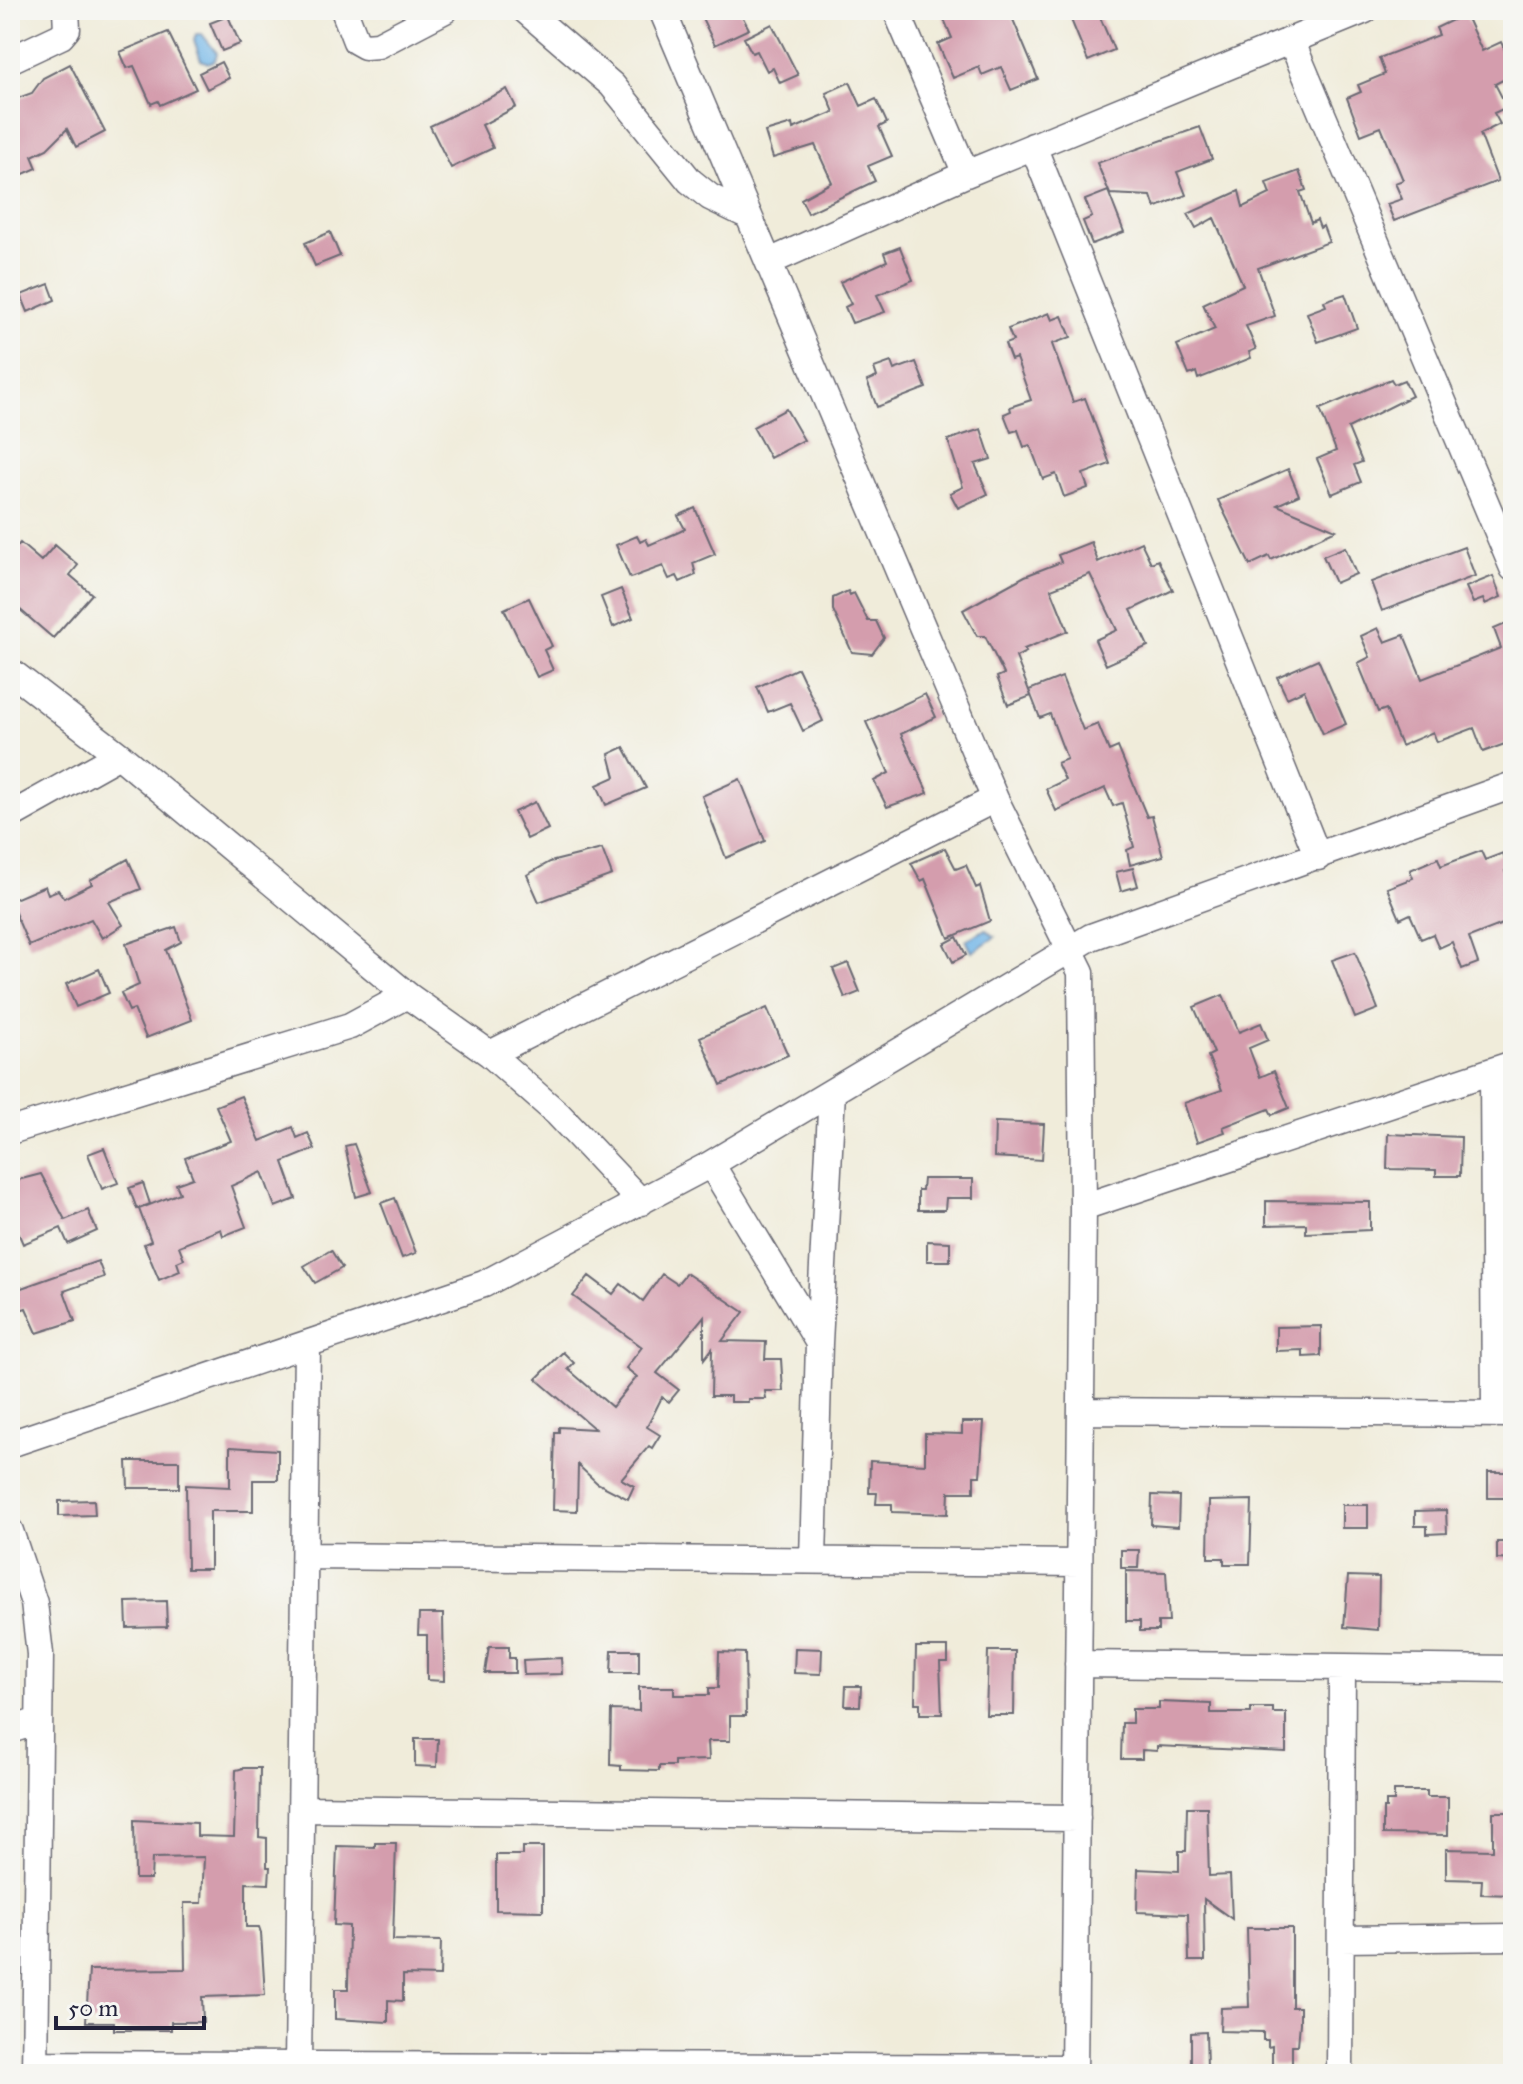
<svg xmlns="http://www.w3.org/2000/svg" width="1523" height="2084" font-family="'IM FELL Great Primer',serif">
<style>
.water{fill:#72b6e8;stroke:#4a6c92;stroke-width:2}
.building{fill:#d49dad}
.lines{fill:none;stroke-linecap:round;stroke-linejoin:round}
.minor-casing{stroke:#6a6973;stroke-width:29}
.minor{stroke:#fff;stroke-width:26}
</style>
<rect width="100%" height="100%" fill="#f6f6f2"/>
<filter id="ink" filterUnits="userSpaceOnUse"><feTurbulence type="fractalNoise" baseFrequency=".0125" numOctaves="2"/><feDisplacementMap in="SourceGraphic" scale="16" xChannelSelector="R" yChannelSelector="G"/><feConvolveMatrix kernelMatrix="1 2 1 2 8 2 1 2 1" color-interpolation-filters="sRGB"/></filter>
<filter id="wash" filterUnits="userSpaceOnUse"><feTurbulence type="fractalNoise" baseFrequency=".006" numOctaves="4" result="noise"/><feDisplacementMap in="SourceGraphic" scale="32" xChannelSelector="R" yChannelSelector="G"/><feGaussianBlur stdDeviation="1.8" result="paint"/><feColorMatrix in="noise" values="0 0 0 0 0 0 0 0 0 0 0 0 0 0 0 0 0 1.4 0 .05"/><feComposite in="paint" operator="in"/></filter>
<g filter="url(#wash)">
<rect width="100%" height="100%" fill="#f0ecda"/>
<path class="water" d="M196,34H202L217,53L215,60L208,63L201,60L194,40Z
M986,929L995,937L972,952L966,940Z"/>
<g id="blocks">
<path class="building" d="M718,10H739L749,29L715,45L702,18Z
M940,10H1009L1038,79L1011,90L1001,67L982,75L979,67L953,78L938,44L952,38Z
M1067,10H1097L1114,50L1088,61Z
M1465,14L1482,51L1501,42L1513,67V75L1495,84L1507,107L1494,113L1500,124L1480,134L1498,181L1394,221L1387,204L1402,199L1395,183L1403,180L1381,127L1361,135L1347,98L1361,92L1358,85L1385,74L1379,58L1439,35L1436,28Z
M228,16L240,44L222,51L210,23Z
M772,24L798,75L780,83L773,68L767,71L757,51L752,53L744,38Z
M168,32L196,89L160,105L158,101L151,104L134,66L127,68L120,52Z
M221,62L229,78L207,89L199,73Z
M70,64L105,132L76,147L67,129L47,149L32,156L37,168L10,180V101L32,93L43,78Z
M850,82L861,106L876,99L887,123L879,127L892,156L868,166L875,181L808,213L801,199L832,182L815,145L773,158L765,132L792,124L793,129L834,112L826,93Z
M507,89L516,107L482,125L493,148L451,168L430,126Z
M1200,127L1212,159L1177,172L1186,195L1155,208L1151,196L1110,194L1097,163Z
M1299,171L1306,190L1300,192L1311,223L1317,220L1320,228L1323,226L1329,242L1258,268L1275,316L1246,326L1256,349L1249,352L1251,358L1198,379L1196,372L1189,375L1177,345L1215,329L1203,304L1243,285L1214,218L1196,228L1188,214L1239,191L1243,207L1270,194L1266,183Z
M1108,191L1124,232L1092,244L1083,221L1092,217L1085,200Z
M330,232L340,256L315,266L305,243Z
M900,247L913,280L877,295L885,312L852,323L845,307L851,304L840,282L887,261L884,253Z
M49,284L55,300L28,312L21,295Z
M1345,294L1357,328L1318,342L1307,313L1326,306L1324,301Z
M1049,313L1052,320L1062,316L1071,337L1052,344L1073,402L1085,398L1110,464L1083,474L1088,488L1064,497L1056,474L1043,479L1030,445L1024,447L1018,430L1011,432L1004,414L1011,411L1010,407L1031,400L1016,358L1011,360L1005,344L1013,341L1008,329Z
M891,362L894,370L916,362L926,388L877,407L867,381L877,377L874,368Z
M1391,379L1394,384L1404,380L1412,396L1348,428L1362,462L1354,465L1361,482L1332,494L1317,459L1336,451L1320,409Z
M786,409L804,440L770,458L753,427Z
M981,429L991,459L975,464L988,494L958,508L950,493L963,487L948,440Z
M1288,469L1299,495L1277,505L1336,530L1271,560L1269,556L1250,565L1218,500Z
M695,508L715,554L693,563L696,575L680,582L677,576L669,579L663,566L630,578L616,545L637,536L640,542L646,539L649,545L679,532L685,529L678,516Z
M1091,542L1098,562L1141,542L1151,563L1158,560L1173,590L1131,610L1148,646L1106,665L1095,640L1117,630L1090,574L1051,589L1068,631L1024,649L1026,652L1016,657L1031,696L1008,705L997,677L1004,674L985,636H977L963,610L1025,576L1061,562L1058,555Z
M20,543L41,561L55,545L78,565L70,575L92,594L53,638L10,601V555Z
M1345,547L1356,574L1335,583L1323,556Z
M1464,547L1475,576L1382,611L1371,582Z
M1493,576L1501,597L1485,604L1483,599L1473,603L1466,587Z
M621,589L633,618L613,627L601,597Z
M848,591L850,595L854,593L868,621H876L884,638L872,654L852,652L833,610V598Z
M529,598L552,646L544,650L553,670L537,677L504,609Z
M1508,623L1513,634V741L1483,752L1474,728L1437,742L1433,732L1401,746L1386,709L1378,712L1358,663L1370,657L1361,636L1378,628L1385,642L1404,635L1422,679L1501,648L1494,629Z
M1318,659L1346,724L1323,734L1304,690L1287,698L1277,677Z
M798,668L823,721L803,731L790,703L768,712L757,687Z
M1062,677L1083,730L1098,724L1109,751L1118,747L1147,817L1152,816L1163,856L1130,865L1127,850L1134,847L1122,803L1113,806L1105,788L1056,811L1046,789L1065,780L1057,763L1067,759L1050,714L1040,718L1029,690Z
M925,694L936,717L901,734L928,793L887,807L874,781L889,773L866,722Z
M624,747L646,788L606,805L597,785L615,777L609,754Z
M740,779L765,841L726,858L702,796Z
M535,802L548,829L527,839L514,812Z
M945,848L956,869L966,865L976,888L980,886L990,921L949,938L925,879L921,881L911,863Z
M602,849L612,875L539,902L527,875L550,862Z
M1481,851L1485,860L1503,853L1509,869L1505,871L1509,882L1506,884L1509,893L1505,895L1513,920L1469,937L1478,963L1462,969L1452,942L1439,948L1433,934L1421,939L1410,914L1400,919L1387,888L1413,878L1410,870L1438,858L1441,866Z
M128,859L141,889L109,902L123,925L102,938L91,919L29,946L10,901L45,886L48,894L58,890L64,898L92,884L90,880Z
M1133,868L1138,886L1121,891L1116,872Z
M176,927L181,942L166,950L192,1020L146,1038L134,1009L129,1011L121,993L139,985L126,944Z
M957,937L966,955L953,962L944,944Z
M1355,952L1378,1009L1355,1018L1332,960Z
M848,963L860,992L845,998L833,969Z
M99,969L109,993L76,1007L66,984Z
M1223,995L1239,1032L1261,1023L1268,1040L1249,1048L1260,1077L1274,1071L1289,1108L1272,1115L1269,1109L1223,1127L1225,1132L1197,1142L1184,1103L1222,1090L1208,1056L1214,1053L1194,1007Z
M767,1008L788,1055L721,1085L700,1037Z
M241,1096L260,1141L293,1127L297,1138L308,1133L315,1149L283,1162L296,1199L275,1207L262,1172L231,1186L246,1227L223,1236L221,1229L179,1246L184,1259L177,1262L180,1271L159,1280L144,1244L151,1241L139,1209L180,1193L176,1184L193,1178L185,1158L231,1141L216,1106Z
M995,1122L1044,1124L1042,1160L994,1157Z
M1388,1134L1461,1137L1460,1176H1436V1170L1387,1169Z
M354,1144L372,1192L356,1197L345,1146Z
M104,1148L118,1183L102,1189L88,1154Z
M41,1174L65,1220L88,1210L97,1231L68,1244L61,1228L23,1244L10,1214V1182Z
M923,1179H973V1198H946L945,1210H918V1190H922Z
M143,1183L150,1204L137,1209L129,1188Z
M395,1198L416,1253L402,1258L381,1203Z
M1266,1201L1370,1202V1230L1306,1233V1224L1266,1225Z
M927,1241L950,1242V1261H927Z
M331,1250L342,1268L315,1283L304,1266Z
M98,1261L104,1277L64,1291L75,1321L37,1333L26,1308L10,1313V1292Z
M686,1273L744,1312L722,1341L766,1342L765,1359H781L783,1391H765L766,1399H748V1402H730V1396H711L712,1349L704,1359V1316L657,1373L679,1390L669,1402L662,1397L647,1427L660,1435L652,1448L649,1446L621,1479L634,1486L628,1499L597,1483L578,1465L577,1511L553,1510L555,1432H559V1427L595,1429L536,1379L563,1352L574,1363L568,1369L612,1407L637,1377L626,1368L642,1347L573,1296L589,1276L613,1294L621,1284L643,1301L662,1274L677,1284Z
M1321,1326V1356L1303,1357V1350L1276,1351V1327Z
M962,1422H984L980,1476H974V1492H949L948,1514L892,1512V1504H876L877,1493H869L870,1461L925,1464V1433L962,1434Z
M230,1447L278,1450V1480H253V1511H210V1569H187L186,1485L230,1487Z
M127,1461H179V1488H128Z
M1488,1472H1513V1498H1488Z
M1152,1495L1179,1496L1178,1527L1151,1525Z
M94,1500L95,1515L59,1516V1501Z
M1252,1500L1250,1564H1224V1558H1208L1209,1501Z
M1342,1505H1368V1528H1342Z
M1446,1510L1447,1533L1427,1534V1526H1415V1511Z
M1497,1542H1513V1560L1497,1559Z
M1121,1550H1139L1138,1568H1121Z
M1126,1571L1166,1572L1169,1622H1158V1631H1140V1621H1126Z
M1348,1576L1379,1577L1378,1630L1344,1627Z
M166,1601L167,1627L127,1628L126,1602Z
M419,1614H443L444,1681L427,1680V1635H418Z
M489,1647H509V1658H515V1673H485Z
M916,1647H948V1662H940L942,1714H920V1703H915Z
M795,1648L822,1649L821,1674L794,1673Z
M612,1650H639V1673H611Z
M988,1651H1015L1014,1715H986Z
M719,1652L745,1653L746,1716H730V1741H708L709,1760L674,1761V1766H659V1771L621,1770V1766L610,1765L611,1710L639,1711V1687H674V1695H709V1688H718Z
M561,1658L562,1674L524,1675L523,1660Z
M846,1686H861L860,1706H845Z
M1159,1702L1211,1704V1713H1251V1708H1273V1713H1286V1752L1157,1746V1751L1142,1750V1759H1121L1122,1723H1132V1709H1159Z
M415,1739H438L437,1767L415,1766Z
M244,1768H260L259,1837L267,1838V1867H270L269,1884L246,1883V1927H259L261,1933L265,1995L202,1997L203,2022H171V2030H114V2022H86L89,1970L185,1969L184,1903H202L204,1857L152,1858L151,1879H135L134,1820L197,1823V1836L234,1837L236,1770Z
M1394,1791H1427V1797H1448V1835L1383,1834V1808H1386V1801H1394Z
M1187,1807H1207L1209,1876L1230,1875L1232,1919L1204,1899L1205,1961H1189L1188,1914L1137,1912L1138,1869L1179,1871V1851H1186Z
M1493,1812H1513V1895L1481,1894L1482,1880L1446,1879V1849L1493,1850Z
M375,1843H396L393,1940L441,1941L440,1976L403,1975V2001L388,2000V2022L335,2019V1989H348L349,1926L334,1925L337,1846L375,1847Z
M522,1847H543V1911L496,1910V1855H522Z
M1247,1928H1292V2007H1300V2023L1298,2045H1292V2065H1272V2046L1268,2047V2040H1263V2032L1220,2031L1221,2008L1249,2007Z
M1206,2032L1207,2067H1191V2033Z"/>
</g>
</g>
<g filter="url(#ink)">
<use href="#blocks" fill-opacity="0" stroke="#6a6973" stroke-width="2"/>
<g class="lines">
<g class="minor-casing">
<path id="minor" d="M344,10L356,41L365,46L378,45L445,10
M525,10L612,85L690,181L710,197L749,216
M662,10L995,799L1081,972L1083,1207L1074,2074
M896,10L966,174
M1291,40L1513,568
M10,60L61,36L67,29L66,10
M1033,146L1318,857
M769,262L966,174L1365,10
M10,671L119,755L407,995L490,1054L558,1114L641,1202
M10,816L119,755
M490,1054L995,799
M1493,1072L1495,1414
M10,1131L350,1026L407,995
M711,1164L819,1343L813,1559
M1083,1207L1513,1064
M819,1343L832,1092
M1081,1411L1513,1414
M10,1444L484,1284L711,1164L1091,937L1513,785
M10,1531L34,1603L40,1654L35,2074
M306,1556L1079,1563
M1078,1664L1513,1669
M10,1730L39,1721
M302,1809L1077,1818
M1341,1939L1513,1937
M35,2064L1074,2068
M298,2064L307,1345
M1340,2074L1342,1669"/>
</g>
<use href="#minor" class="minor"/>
</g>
</g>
<rect width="1523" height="2084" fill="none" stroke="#f6f6f2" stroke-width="40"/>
<path d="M56 2016v12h148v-12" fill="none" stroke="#22223b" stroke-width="4"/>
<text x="68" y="2016" font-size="24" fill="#22223b" stroke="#f6f6f2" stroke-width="6" paint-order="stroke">50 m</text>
</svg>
